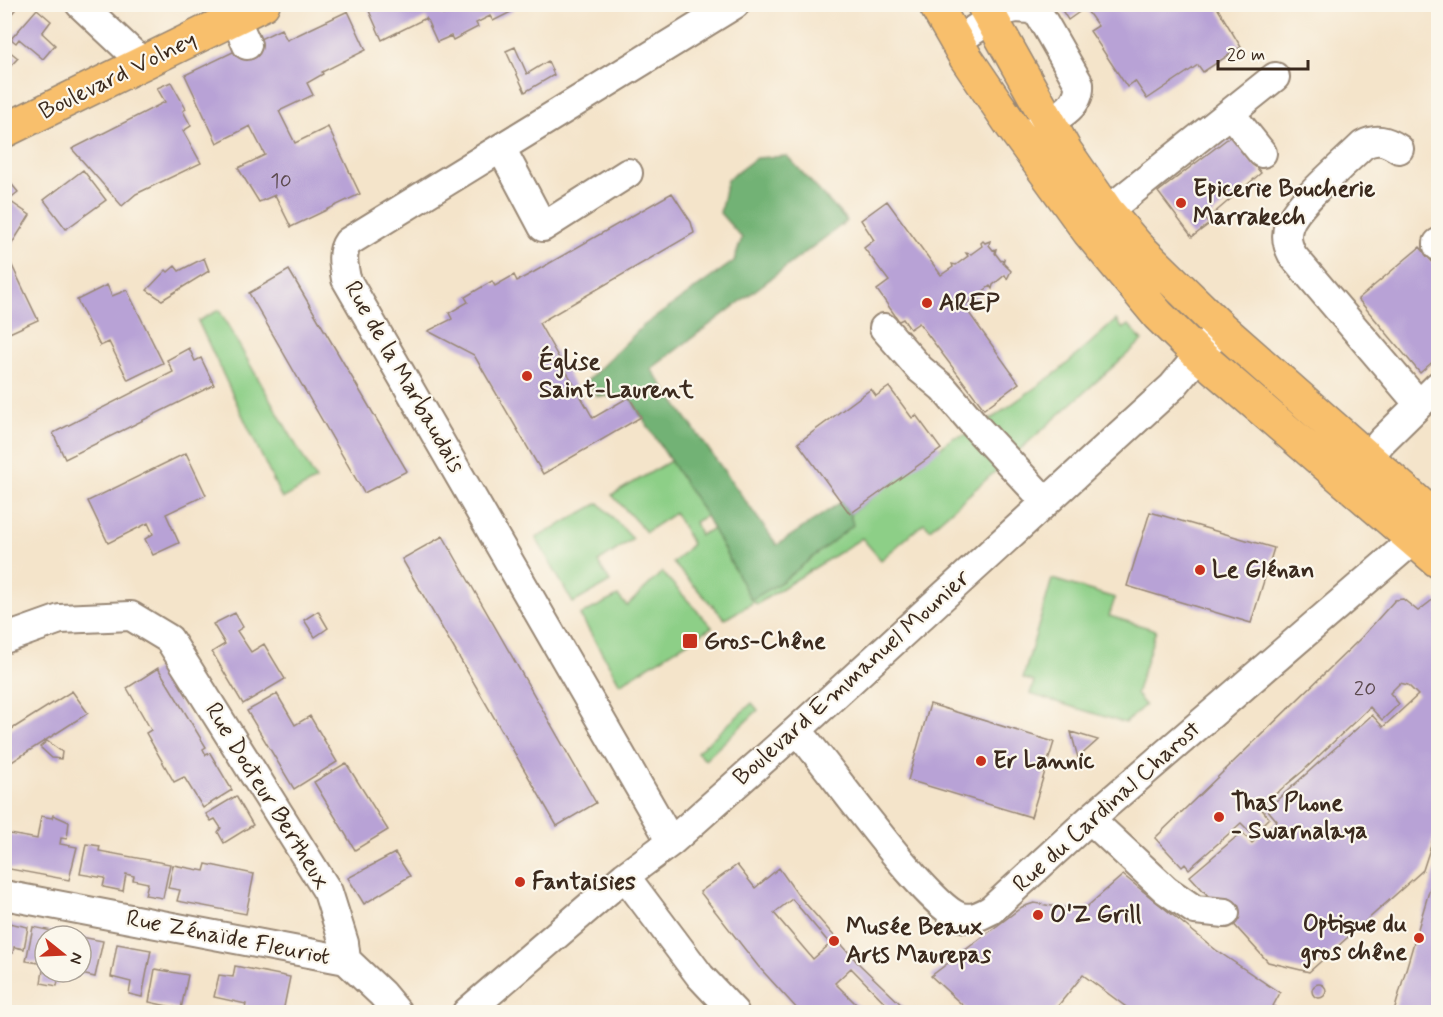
<svg xmlns="http://www.w3.org/2000/svg" width="1443" height="1017" font-family="Mynerve,sans-serif">
<style>
.green{fill:#8dcf87;stroke:#647c52;stroke-width:1.5}
.forest{fill:#72b274;stroke:#566e49;stroke-width:1.5}
.building{fill:#b8a2d6;fill-rule:evenodd}
.lines{fill:none;stroke-linecap:round;stroke-linejoin:round}
.minor-casing{stroke:#988774;stroke-width:32}
.major-casing{stroke:#988774;stroke-width:36}
.minor{stroke:#fff;stroke-width:28}
.major{stroke:#f8bf6c;stroke-width:33}
.poi-dot{fill:#c8321e;stroke:#fbf7ec;stroke-width:2}
.labels{text-anchor:middle;dominant-baseline:central;stroke-width:4.5;stroke-linejoin:round;paint-order:stroke}
.number-label{font-size:21px;fill:#5a484c}
.street-label{font-size:24px;fill:#3b2a1e;stroke:#fbf7ec}
.poi-label{font-size:24px;font-weight:bold;fill:#3b2a1e;stroke:#fbf7ec;text-anchor:start}
</style>
<rect width="100%" height="100%" fill="#fbf7ec"/>
<filter id="ink" filterUnits="userSpaceOnUse"><feTurbulence type="fractalNoise" baseFrequency=".0167" numOctaves="2"/><feDisplacementMap in="SourceGraphic" scale="12" xChannelSelector="R" yChannelSelector="G"/><feConvolveMatrix kernelMatrix="1 2 1 2 8 2 1 2 1" color-interpolation-filters="sRGB"/></filter>
<filter id="wash" filterUnits="userSpaceOnUse"><feTurbulence type="fractalNoise" baseFrequency=".008" numOctaves="4" result="noise"/><feDisplacementMap in="SourceGraphic" scale="24" xChannelSelector="R" yChannelSelector="G"/><feGaussianBlur stdDeviation="1.35" result="paint"/><feColorMatrix in="noise" values="0 0 0 0 0 0 0 0 0 0 0 0 0 0 0 0 0 1.4 0 .05"/><feComposite in="paint" operator="in"/></filter>
<g filter="url(#wash)">
<rect width="100%" height="100%" fill="#f4e4ca"/>
<path class="green" d="M219,310L316,480L282,499L198,321Z
M1116,320L1123,329L1129,325L1142,341L1015,454L987,422L1060,370Z
M971,434L997,470L930,529L924,523L881,560L862,538L757,604L754,602L725,619L673,563L692,544L675,513L646,532L612,495L672,460L706,516L695,522L700,535L713,529L751,599L783,581L852,526L850,514L954,437Z
M599,503L633,539L598,562L610,582L573,603L536,538Z
M662,572L712,627L620,684L580,615L618,596L627,606Z
M1052,579L1115,598L1109,616L1156,630L1136,694L1145,705L1125,723L1030,694L1034,682L1023,678Z
M752,703L758,710L705,760L697,752Z"/>
<path class="forest" d="M787,156L847,221L651,369L777,545L841,502L850,514L853,525L783,581L751,600L706,516L629,397L597,396L587,381L643,326L734,261L742,238L720,213L727,180L756,158Z"/>
<g id="blocks">
<path class="building" d="M4,4L15,10L4,22Z
M366,4H437L443,15L464,4H510L513,11L493,21L490,16L476,23L478,27L453,40L451,36L437,42L426,18L382,40Z
M1058,4H1215L1241,47L1203,72L1198,65L1147,99L1135,81L1127,87L1090,31L1098,26L1085,8L1068,20Z
M37,9L51,21L42,33L55,45L43,59L19,39L16,43L11,39Z
M348,11L366,50L322,72L323,74L307,83L313,95L279,111L295,143L328,127L360,194L291,227L275,195L259,202L238,168L265,155L250,126L217,143L185,75L281,29L287,40Z
M4,47L18,58L4,73Z
M515,47L527,74L548,61L554,75L525,92L506,51Z
M171,82L186,109L183,111L191,126L183,131L201,163L136,194L122,206L72,149L165,102L157,88Z
M1231,136L1261,173L1206,220L1209,224L1192,237L1158,192Z
M83,170L106,200L66,229L44,200Z
M4,175L18,192L8,200L30,215L6,253L38,320L5,335Z
M672,193L691,222L694,233L539,323L593,418L629,397L641,417L543,474L474,355L428,331L452,319L449,313L468,302L465,297L492,281L495,286L514,275L517,281L534,272Z
M887,201L941,275L953,267L952,264L956,265L968,256L966,253L971,254L982,246L981,243L983,241L985,243L990,241L989,245L993,250L996,249L995,253L1001,261L1004,259L1003,263L1011,271L1007,279L1005,275L993,285L992,289L990,286L977,296L979,299L975,298L964,306L1019,383L984,409L919,323L910,329L903,319L899,321L877,290L889,281L864,248L874,240L861,220Z
M1420,247L1438,269V357L1420,373L1358,299Z
M204,258L209,271L162,300L147,290L166,270L168,272L175,266L179,271Z
M289,270L407,471L364,493L249,293Z
M107,285L112,296L127,290L163,363L128,380L109,342L100,346L77,300Z
M189,348L195,361L201,358L214,385L65,459L53,433L173,372L167,360Z
M889,387L912,418L916,415L941,449L850,514L798,443L871,389L876,396Z
M186,453L206,495L166,514L179,543L153,555L145,539L153,534L148,523L108,543L88,501Z
M1150,512L1274,548L1251,623L1127,586Z
M443,536L596,803L557,826L402,559Z
M1435,598L1438,602V824L1423,870L1309,972L1268,962L1190,876L1242,832L1252,843L1277,821L1267,809L1372,715L1383,727L1418,695L1408,685L1400,683L1390,693L1399,704L1382,720L1370,707L1303,771L1260,807L1269,818L1252,834L1241,823L1189,869L1185,864L1182,867L1155,838L1361,638L1395,600L1403,599L1418,611Z
M318,611L328,628L315,637L304,620Z
M235,613L243,627L237,631L251,652L264,644L285,679L243,704L212,652L225,644L213,624Z
M158,668L206,747L203,749L206,755L210,753L232,790L203,808L184,777L174,782L146,733L151,730L127,688Z
M72,691L88,713L4,767V734Z
M277,694L295,725L310,716L337,762L294,789L247,711Z
M930,704L1054,742L1031,817L908,780Z
M1071,732L1098,740L1078,758Z
M47,741L62,752L61,759L52,758L40,747Z
M346,763L388,830L355,850L314,782Z
M236,796L253,825L224,843L218,832L221,828L215,819L211,821L206,814Z
M53,815L69,822L67,839L61,838L60,844L77,847L69,880L4,868V833L37,839L41,816L52,818Z
M86,844L100,846L99,851L170,864L163,898L145,895L148,883L133,880L134,876L126,874L123,891L103,887L105,878L80,874Z
M395,853L410,876L364,904L348,878Z
M1438,861V1012H1394L1404,976Z
M206,864L254,874L246,914L177,901L180,890L168,888L173,865L204,871Z
M737,865L755,888L779,868L798,895L857,962L909,1012H889L892,1010L851,968L835,983L864,1012H800L758,966L700,892ZM792,899L830,944L813,959L774,913Z
M1123,875L1216,950L1280,993L1273,1006L1283,1012H1133L1083,975L1053,1012H970L931,976L1022,907L1034,903L1082,911Z
M4,922L28,927L24,949L14,947L13,953L4,951Z
M33,927L71,935V936H45V964L26,961Z
M81,937L103,941L95,977L81,974Z
M117,944L151,950L142,997L129,994L131,982L111,977Z
M44,964L45,972H60L57,986L41,983Z
M235,966L290,977L283,1012L245,1010L246,1004L214,997L219,975L233,977Z
M155,969L188,975L181,1009L149,1002Z
M1312 991a7 7 0 1 1 14 0a7 7 0 1 1-14 0Z"/>
</g>
</g>
<g filter="url(#ink)">
<use href="#blocks" fill-opacity="0" stroke="#988774" stroke-width="1.5"/>
<g class="lines">
<g class="minor-casing">
<path id="minor" d="M80,4L144,64
M235,18L247,45
M957,41L1003,11L1016,8L1030,9L1039,14L1079,84C1081,110 1050,120 1031,133
M1230,113L1262,153
M501,148L543,227L628,173
M1399,149C1386,140 1376,138 1363,145C1345,163 1297,203 1289,225C1285,236 1287,245 1293,256L1418,403
M1091,224L1275,77
M1438,243V246
M884,328L920,369L943,388L978,429L1046,502
M1353,476L1382,441L1438,386
M4,639L60,619L131,616L169,639L328,892L344,943L346,960L382,994L397,1012
M797,730C827,763 928,909 961,917C973,920 981,915 991,910L1090,819L1405,547L1426,523
M1090,819L1166,890L1195,910L1225,913
M671,842L346,279C344,267 340,253 348,242L735,4
M625,876L700,976L734,1012
M4,895L346,960
M467,1012L625,876L671,842L797,730L1173,386L1221,328"/>
</g>
<g class="major-casing">
<path id="major" d="M935,4L966,58L1012,126L1089,232L1158,315L1199,355L1438,561
M983,4L1066,152L1107,211L1137,246L1221,328L1438,520
M4,131L263,4"/>
</g>
<use href="#minor" class="minor"/>
<use href="#major" class="major"/>
</g>
</g>
<g class="poi-dot">
<circle cx="1181" cy="203" r="6"/>
<circle cx="927" cy="303" r="6"/>
<circle cx="527" cy="376" r="6"/>
<circle cx="1200" cy="570" r="6"/>
<rect x="682" y="633" width="16" height="16" rx="3"/>
<circle cx="981" cy="761" r="6"/>
<circle cx="1219" cy="817" r="6"/>
<circle cx="520" cy="882" r="6"/>
<circle cx="1038" cy="915" r="6"/>
<circle cx="1419" cy="938" r="6"/>
<circle cx="834" cy="941" r="6"/>
</g>
<g class="labels">
<g class="number-label">
<text x="281" y="181">10</text>
<text x="1365" y="689">20</text>
</g>
<g class="street-label">
<text transform="translate(118 76) rotate(-26)">Boulevard Volney</text>
<text transform="translate(404 377) rotate(60)">Rue de la Marbaudais</text>
<text transform="translate(852 678) rotate(-42)">Boulevard Emmanuel Mounier</text>
<text transform="translate(267 796) rotate(58)">Rue Docteur Bertheux</text>
<text transform="translate(1107 807) rotate(-42)">Rue du Cardinal Charost</text>
<text transform="translate(228 938) rotate(11)">Rue Zénaïde Fleuriot</text>
</g>
<g class="poi-label">
<text x="1193" y="189">Epicerie Boucherie<tspan x="1193" dy="28">Marrakech</tspan></text>
<text x="939" y="303">AREP</text>
<text x="539" y="362">Église<tspan x="539" dy="28">Saint-Laurent</tspan></text>
<text x="1212" y="570">Le Glénan</text>
<text x="704" y="641">Gros-Chêne</text>
<text x="993" y="761">Er Lannic</text>
<text x="1231" y="803">Thas Phone<tspan x="1231" dy="28">- Swarnalaya</tspan></text>
<text x="532" y="882">Fantaisies</text>
<text x="1050" y="915">O'Z Grill</text>
<text x="1407" y="924" text-anchor="end">Optique du<tspan x="1407" dy="28">gros chêne</tspan></text>
<text x="846" y="927">Musée Beaux<tspan x="846" dy="28">Arts Maurepas</tspan></text>
</g>
</g>
<rect width="1443" height="1017" fill="none" stroke="#fbf7ec" stroke-width="24"/>
<g transform="translate(63 954) rotate(108)"><circle r="28" fill="#fbf7ec" stroke="#aea59a" stroke-width="1.5"/>
<path d="M0-4.5L10 22L0 15L-10 22Z" fill="#c8321e"/>
<text y="-9" font-size="16" font-weight="bold" text-anchor="middle" fill="#3b2a1e">N</text>
</g>
<path d="M1218 60v9h90v-9" fill="none" stroke="#3b2a1e" stroke-width="3"/>
<text x="1227" y="60" font-size="18" fill="#3b2a1e" stroke="#fbf7ec" stroke-width="4.5" paint-order="stroke">20 m</text>
</svg>
